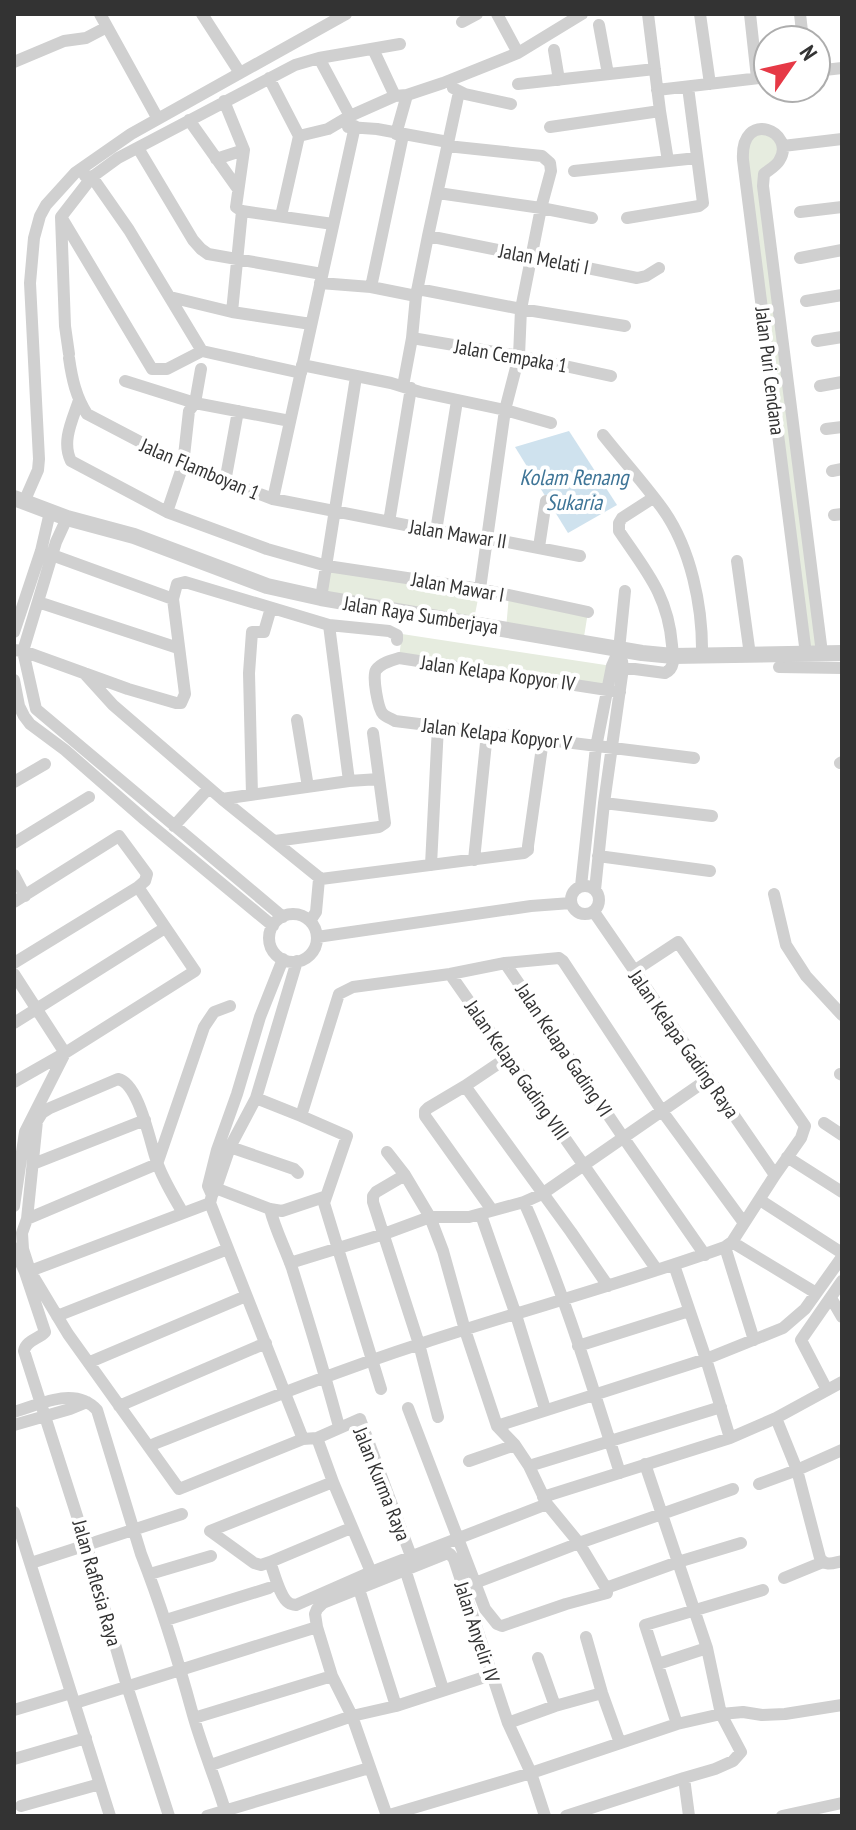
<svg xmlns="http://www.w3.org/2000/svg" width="856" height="1830" font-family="'PT Sans Narrow',sans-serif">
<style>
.green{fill:#e6ecdf}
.water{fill:#cfe2ee}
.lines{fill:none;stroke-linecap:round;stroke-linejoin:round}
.minor{stroke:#d0d0d0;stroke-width:12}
.tertiary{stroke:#d0d0d0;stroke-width:16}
.labels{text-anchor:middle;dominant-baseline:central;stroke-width:8;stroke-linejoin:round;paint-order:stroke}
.street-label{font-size:20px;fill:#333;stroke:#fff}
.water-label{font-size:22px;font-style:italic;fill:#3f7597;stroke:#fff}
</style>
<rect width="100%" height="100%" fill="#fff"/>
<path class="green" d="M762,129L783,146L764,174L822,653L806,654L745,175L747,136Z
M327,566L480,589L473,624L321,598Z
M509,595L588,612L583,643L506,629Z
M402,634L612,666L608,689L399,658Z"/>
<path class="water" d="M569,431L617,505L568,533L515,447Z"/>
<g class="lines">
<path class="minor" d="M100,14L158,119
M202,14L240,73
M497,14L518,53
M648,14L660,111L668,161
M700,14L710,84
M750,14L757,78
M800,14L803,40
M462,22L477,14
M599,25L608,74
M373,49L395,96
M554,50L559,80
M319,58L350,116
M14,62L64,41L86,38L107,27
M816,71L842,68
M269,78L299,136L281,216
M518,84L655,69
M453,88L465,94L511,104
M657,90L768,77
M224,101L244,150L236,207L242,211L333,224
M189,120L238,189
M348,127L377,129L448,142
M550,127L660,111
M396,134L407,95
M299,136L328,129L350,116L395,96L407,95L443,83L518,53L582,14
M447,146L542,156L550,163L551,171L541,208L521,309L519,356L505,410L480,589
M783,146L842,139
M138,148L193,240L201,249L208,254L322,274
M216,159L244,150
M574,171L697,158
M85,176L92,177L129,230L202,351
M438,193L541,208L592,218
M800,212L842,207
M627,218L699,206L703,203L688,87
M63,220L152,369H167L202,351L301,373
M428,236L637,278L646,276L659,268
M800,258L842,250
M320,283L371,287L416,296
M371,287L403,135
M418,289L521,309L625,326
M170,297L232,312L311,324
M806,301L842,295
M232,312L242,211
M412,338L519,356L611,376
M817,341L842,337
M69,354L65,326L61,217L92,177L118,158L295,65L319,58L400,44
M69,358C72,379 76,397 87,414L192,469L273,499L436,531L497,540L580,556
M302,365L391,383L420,392L505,410L551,423
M125,381L195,403L201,369
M403,386L412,338L416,296L428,236L459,92
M820,386L842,382
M79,400C73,419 61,441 71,461L167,512L267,549L327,566L480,589L588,612
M826,429L842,427
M603,435C622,459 643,482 662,508C691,548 703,607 702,656
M832,471L842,469
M225,482L238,411
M273,499L355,126
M24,502L38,470L39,459L30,283L34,238L40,216L46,205L75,173L131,134L346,14
M167,512L183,465L189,411L195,403L290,421
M834,515L842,514
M67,518L56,542L23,651L36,709L283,917
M389,522L411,388
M436,531L457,401
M539,547L546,501
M41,551L173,599
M737,561L750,655
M321,598L356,377
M38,602L178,648
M329,625L349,781
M14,632L41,551L50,512
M14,650L23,651L128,689L176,703H181L185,694L173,599L177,584L185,582L329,625L389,631L397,635V640
M806,654L743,160C740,107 798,132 779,161C776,166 769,170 764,174L763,186L822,653
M612,666L665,673C676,668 673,656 672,645C668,595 646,571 619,531V523L622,518L653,498
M779,667L842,668
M84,673L113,705L222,799L321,879L524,853L528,850V846L543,740
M14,680L19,706L24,716L30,724L65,750L145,820L273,926
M620,692L399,658C392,660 381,663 376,670C372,676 378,709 383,714C386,717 392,719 395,721L694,758
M297,720L308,787
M840,763L842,762
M14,782L45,764
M252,795L249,673L252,632H264L271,608
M222,799L349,781L379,779
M604,803L712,816
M174,826L209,788
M275,841L379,827L385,823L373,733
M14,843L89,797
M598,856L710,871
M474,860L487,733
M431,865L438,726
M14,875L25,896
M571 900a14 14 0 1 1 28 0a14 14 0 1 1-28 0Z
M581,886L596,747L612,666L619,650L625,591
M595,890L604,803L623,668L622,661
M774,894L786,945L806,976L842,1015
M14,902L119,836L147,874L145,881L138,887L14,963
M594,912L775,1175
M269 938a24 24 0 1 1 48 0a24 24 0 1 1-48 0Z
M310,921L316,912L319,879
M317,937L531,906L571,903
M283,959L260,1017L237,1094L217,1150L208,1186L212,1195L210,1203L303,1439
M505,963L623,1137L705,1255
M14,974L65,1053L25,1132L14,1206
M450,974L657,1270
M14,1023L165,928
M508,1057L465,1086L571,1232L608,1286
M840,1074L842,1075
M14,1082L65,1053L195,971L138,887
M465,1086L428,1108L425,1111V1116L492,1210
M256,1098L301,1116L347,1136L324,1203L381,1389
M301,1116L339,994L353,987L450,974L505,963L559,958L563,961L662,1111L744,1223
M824,1123L842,1135
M230,1147L294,1169L298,1173
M387,1152L405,1175L430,1217L443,1251L465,1330L497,1426L515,1445L529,1466L547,1504L579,1543L606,1588L607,1593L566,1604L502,1626L497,1624L485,1609L408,1408
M787,1157L842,1192
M33,1164L145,1120
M405,1175L376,1192L373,1196V1202L419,1344L438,1417
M210,1186L270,1209L282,1211L324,1197
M212,1195L216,1188L230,1147L256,1098L297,961
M760,1200L842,1253
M524,1202C563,1289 591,1382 620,1473
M270,1209C275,1229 285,1248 292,1268C308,1319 324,1371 338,1423
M183,1213C174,1197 163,1180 157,1162C150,1143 139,1083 118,1079L50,1108L42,1113L37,1121L27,1219L157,1164L204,1027L214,1012L230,1006
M481,1215L516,1315L545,1409
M27,1219L22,1233L23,1249L30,1271L68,1334L179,1489L303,1439L317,1438L360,1419L411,1556
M732,1242L816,1293
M725,1247L754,1340
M14,1248L25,1272L45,1332C39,1339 26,1340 24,1351L86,1544L127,1686L169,1816
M290,1263L384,1234L430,1217H469L524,1202L542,1194L708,1079
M674,1265L706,1359L730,1438
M30,1271L210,1203
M831,1298L842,1317
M57,1316L228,1249
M578,1346L689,1311
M90,1362L246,1296
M827,1390L801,1340L842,1281
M119,1406L266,1343
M14,1412C41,1404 75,1386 97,1410L141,1554C162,1607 178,1660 193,1715C202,1747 215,1778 225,1810
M776,1418L797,1470L820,1558C826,1567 833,1563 842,1561
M14,1425L70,1409L87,1402
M497,1426L706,1359L783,1328L805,1309L842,1257
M317,1438L333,1482L371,1572
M149,1446C240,1410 330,1373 423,1343C523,1310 625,1283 725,1247L732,1242L775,1175L801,1138L805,1126L678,942L634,971
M469,1461L515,1445
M529,1466L721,1407
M333,1482L210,1531L254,1563L261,1565L270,1562L351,1528
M759,1484L797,1470L842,1450
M543,1497L730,1438L776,1418L842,1382
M14,1512L110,1816
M270,1562C274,1572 280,1598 289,1603C291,1605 293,1604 296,1605L371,1572L547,1504
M31,1563L182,1514
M405,1569L443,1689
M150,1574L211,1556
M784,1578L823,1562
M475,1583L579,1543L733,1489
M606,1588L678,1562L741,1543
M359,1589L396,1706
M166,1620L269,1588
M586,1637L602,1693L620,1743
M538,1658L555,1706
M658,1664L707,1648
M75,1703L317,1627
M14,1710L71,1693
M194,1718L332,1676
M508,1723L555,1706L602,1693
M677,1724L645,1625L763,1590
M14,1759L86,1738
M211,1765L352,1716L396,1706L491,1675
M684,1778L689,1816
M21,1806L100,1784
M207,1816L369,1768
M386,1816L531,1773L677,1724L721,1714L743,1712L762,1715L785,1714L842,1705
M387,1816L352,1716L332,1676L317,1627L315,1614L317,1609L323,1603L448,1553L450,1554L454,1559L508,1723L531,1773L545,1816
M566,1816L684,1778L715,1769L733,1761L741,1752L721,1714L707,1648L645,1464
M782,1816L842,1803"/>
<path class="tertiary" d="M14,498L67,518L134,536L267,586L321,598L642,653L673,656L842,653"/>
</g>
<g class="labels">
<g class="street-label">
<text transform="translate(544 259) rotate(11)">Jalan Melati I</text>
<text transform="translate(511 356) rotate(10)">Jalan Cempaka 1</text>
<text transform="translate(770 371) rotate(83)">Jalan Puri Cendana</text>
<text transform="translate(200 469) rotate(23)">Jalan Flamboyan 1</text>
<text transform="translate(458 534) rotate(9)">Jalan Mawar II</text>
<text transform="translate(458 587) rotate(10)">Jalan Mawar I</text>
<text transform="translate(421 615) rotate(9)">Jalan Raya Sumberjaya</text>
<text transform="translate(498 673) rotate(8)">Jalan Kelapa Kopyor IV</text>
<text transform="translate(497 734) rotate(7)">Jalan Kelapa Kopyor V</text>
<text transform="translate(684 1044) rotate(55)">Jalan Kelapa Gading Raya</text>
<text transform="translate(564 1050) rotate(56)">Jalan Kelapa Gading VI</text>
<text transform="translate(517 1070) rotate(55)">Jalan Kelapa Gading VIII</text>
<text transform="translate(382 1484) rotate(68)">Jalan Kurma Raya</text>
<text transform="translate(97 1583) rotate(74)">Jalan Raflesia Raya</text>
<text transform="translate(477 1632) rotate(72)">Jalan Anyelir IV</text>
</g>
<g class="water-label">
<text x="574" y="477">Kolam Renang<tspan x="574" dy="25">Sukaria</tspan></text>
</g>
</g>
<rect width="856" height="1830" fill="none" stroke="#333333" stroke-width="32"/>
<g transform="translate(792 64) rotate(56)"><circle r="38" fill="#ffffff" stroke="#adadad" stroke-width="2"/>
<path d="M0-6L14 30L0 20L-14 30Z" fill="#e63946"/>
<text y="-12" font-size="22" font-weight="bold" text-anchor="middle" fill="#333333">N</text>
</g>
</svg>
